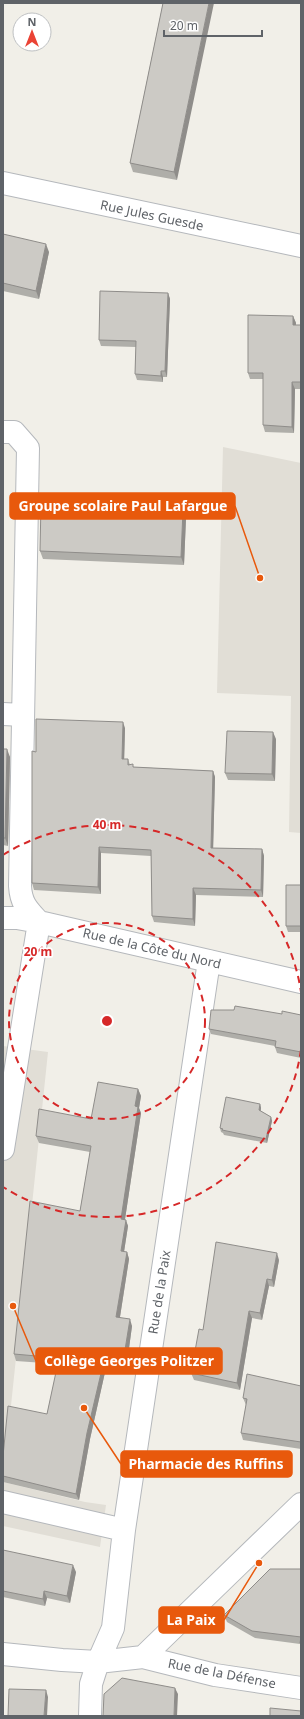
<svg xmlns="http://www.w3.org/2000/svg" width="304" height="1719" font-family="'Noto Sans',sans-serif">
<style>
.education{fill:#e1ded6}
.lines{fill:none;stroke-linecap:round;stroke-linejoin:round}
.minor-casing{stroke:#b5b8bc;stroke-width:24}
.minor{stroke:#fff;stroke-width:22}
.wall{fill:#afaea9}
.shaded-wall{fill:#8f8d8a}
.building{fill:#cccac5;stroke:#8f8d8a}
.ring{fill:none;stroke:#d62828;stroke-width:2;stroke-dasharray:7 5}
.labels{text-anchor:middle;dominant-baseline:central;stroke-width:3.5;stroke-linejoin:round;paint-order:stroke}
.street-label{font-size:13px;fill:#5f6368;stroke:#fff}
.centre{fill:#d62828;stroke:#fff;stroke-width:2}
.ring-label{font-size:12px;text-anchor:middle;font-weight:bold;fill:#d62828;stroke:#fff;stroke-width:3.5;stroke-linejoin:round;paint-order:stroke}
.leader{fill:none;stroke:#e8590c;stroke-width:1.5}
.callout-dot{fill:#e8590c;stroke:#fff;stroke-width:1.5}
.callout{fill:#e8590c;stroke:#e8590c;stroke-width:1.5}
.callout-label{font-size:14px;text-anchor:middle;font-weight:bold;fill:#fff}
</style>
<rect width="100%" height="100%" fill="#f1efe8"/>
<path class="education" d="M223,447L301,463V833L289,832L291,696L217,693Z
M3,1046L48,1052L3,1482L85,1502L106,1505L100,1547L3,1526Z"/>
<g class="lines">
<g class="minor-casing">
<path id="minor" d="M3,183L301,246
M3,432H14L28,448L20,886C21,904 28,910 39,922L3,1149
M3,714L23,715
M3,918H17L39,922L301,982
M3,1502L124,1530
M3,1654L62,1660L98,1662L143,1657L301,1504
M143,1657L215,1675L301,1688
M90,1716L91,1684L98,1662L113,1628L124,1530L209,961"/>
</g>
<use href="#minor" class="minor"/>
</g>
<path class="wall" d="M163,3L177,180L133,172L130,163Z
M3,234L49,252L39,299L3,291Z
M168,293L170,299L167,377H163V382L137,380L135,374L136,347L101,346L99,340Z
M293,316L296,323V325H301V389H295L294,433L265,432L263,425V379H250L248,373Z
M153,509L183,510L186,518L184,565L43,559L40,551Z
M125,728L124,759H128L130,765L134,767L213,771L215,777L213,848L262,849L264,856L263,897L196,895L195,926L154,922L152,916L151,856L101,853V894L34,890L32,883L36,752Z
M276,739L275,781L228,780L225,773Z
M3,749L10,757L8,846L3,845Z
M301,885V932H288L286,926Z
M282,1014L301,1015V1058L277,1053L275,1047V1046L211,1034L209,1029Z
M138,1089L141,1096L139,1108L141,1113L125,1219L128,1226L124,1252H127L129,1259L120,1317L132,1326L127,1363L108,1359L90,1439L79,1500L3,1482V1456L47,1414L58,1364L16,1361L14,1354L80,1211L90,1152L39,1143L36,1136L91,1119Z
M260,1104L261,1108V1111L271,1117L272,1121L267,1143L224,1135L223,1133L221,1132L220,1128Z
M279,1260L274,1287L269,1286L262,1320L252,1318L240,1390L194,1380L191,1373Z
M301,1386V1449L243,1440L241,1433L246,1405L243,1398Z
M3,1550L76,1572L70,1603L47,1598L45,1606L3,1597Z
M301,1569V1645L300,1644L255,1638L227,1622L224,1615Z"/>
<path class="shaded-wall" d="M209,3H214L177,180L174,172Z
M46,244L49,252L39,299L36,291Z
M168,293L170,299L167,377L165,371Z
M293,316L296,323L295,332L293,325Z
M161,371L163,377V382L161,376Z
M292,382L295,389L294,433L292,427Z
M150,501L153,509H149Z
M183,510L186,518L184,565L181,557Z
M123,722L125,728L124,766L122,759Z
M273,732L276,739L275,781L272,774Z
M7,749L10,757L8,846L5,838Z
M213,771L215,777L213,854L211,848Z
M99,847L101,853V894L98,887Z
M262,849L264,856L263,897L261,890Z
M193,888L196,895L195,926L193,919Z
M138,1089L141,1096L139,1108L141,1113L124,1226L121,1219L135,1106Z
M260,1104L261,1108L260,1114L259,1110Z
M271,1117L272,1121L267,1143L266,1139Z
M126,1220L128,1226L123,1258L121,1251Z
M127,1252L129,1259L119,1323L116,1317Z
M277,1253L279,1260L274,1287L272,1280Z
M267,1279L269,1286L262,1320L260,1313Z
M249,1311L252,1318L240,1390L237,1383Z
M130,1319L132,1326L127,1363L124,1356Z
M106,1352L108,1359L90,1439L79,1500L76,1494L87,1433Z
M73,1565L76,1572L70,1603L67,1596Z
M44,1591L47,1598L45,1606L43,1599Z
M175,1688L178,1694L177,1716H174Z
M46,1690L48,1697L47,1716H44Z"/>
<path class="building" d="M163,3H209L174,172L130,163Z
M3,234L46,244L36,291L3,283Z
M100,291L168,293L165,371H161V376L135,374L136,341L99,340Z
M248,315L293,316V325H301V382H292V427L263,425V373H248Z
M76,495L150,501L149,509L183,510L181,557L40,551L41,504L76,506Z
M36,719L123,722L122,759H128V765L133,764V767L213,771L211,848L262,849L261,890L193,888V919L152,916L151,850L99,847L98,887L32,883V751L36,752Z
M227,731L273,732L272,774L225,773Z
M3,749H7L5,838H3Z
M286,885H301V926H286Z
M235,1006L282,1014V1011L301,1015V1052L275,1047L276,1041L209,1029L211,1010H234Z
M98,1082L138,1089L135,1106L138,1107L121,1219L126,1220L121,1251L127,1252L116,1317L130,1319L124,1356L106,1352L87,1433L76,1494L3,1476V1456L8,1406L47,1414L59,1358L14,1354L30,1201L80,1211L91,1146L36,1136L39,1109L91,1119Z
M226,1097L260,1104L259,1110L271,1117L266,1139L222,1130L223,1129L220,1128Z
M216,1242L277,1253L272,1280L267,1279L260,1313L249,1311L237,1383L191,1373L199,1329L203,1330Z
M247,1374L301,1386V1442L241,1433L247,1399L243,1398Z
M3,1550L73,1565L67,1596L44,1591L43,1599L3,1591Z
M270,1569H301V1643H300L301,1637L252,1631L224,1615Z
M122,1678L175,1688L174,1716H103L104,1694Z
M9,1689L46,1690L44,1716H8Z
M270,1708L301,1711V1716H270Z"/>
<g class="ring">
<circle cx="107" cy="1021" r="98"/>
<path d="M301 1050A196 196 0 0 1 3 1187M3 855A196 196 0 0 1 301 992"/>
</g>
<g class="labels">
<g class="street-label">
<text transform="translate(152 215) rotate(12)">Rue Jules Guesde</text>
<text transform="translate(152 948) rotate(13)">Rue de la Côte du Nord</text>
<text transform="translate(159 1292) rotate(-81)">Rue de la Paix</text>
<text transform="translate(222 1673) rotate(11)">Rue de la Défense</text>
</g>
</g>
<circle cx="107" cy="1021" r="6" class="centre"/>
<g class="ring-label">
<text x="107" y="829">40 m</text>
<text x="38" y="956">20 m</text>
</g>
<path class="leader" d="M260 578L235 506M13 1306L36 1361M84 1408L121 1464M259 1563L224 1620"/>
<g class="callout-dot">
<circle cx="260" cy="578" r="4"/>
<circle cx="13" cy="1306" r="4"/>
<circle cx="84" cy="1408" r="4"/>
<circle cx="259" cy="1563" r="4"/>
</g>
<g class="callout">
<rect x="10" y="493" width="225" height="26" rx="4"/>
<rect x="36" y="1348" width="186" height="26" rx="4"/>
<rect x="121" y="1451" width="171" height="26" rx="4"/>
<rect x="159" y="1607" width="65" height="26" rx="4"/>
</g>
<g class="callout-label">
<text x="123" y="511">Groupe scolaire Paul Lafargue</text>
<text x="129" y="1366">Collège Georges Politzer</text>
<text x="206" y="1469">Pharmacie des Ruffins</text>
<text x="191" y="1625">La Paix</text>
</g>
<rect width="304" height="1719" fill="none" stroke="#5f6368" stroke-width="8"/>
<g transform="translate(32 32)"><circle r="19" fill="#ffffff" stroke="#bfc1c3"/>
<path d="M0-3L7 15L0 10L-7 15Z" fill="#ea4335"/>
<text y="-6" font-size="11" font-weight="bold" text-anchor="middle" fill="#5f6368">N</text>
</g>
<path d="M164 30v6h98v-6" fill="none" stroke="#5f6368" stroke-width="2"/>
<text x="170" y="30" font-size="12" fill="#5f6368" stroke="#ffffff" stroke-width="3" paint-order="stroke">20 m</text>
</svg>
